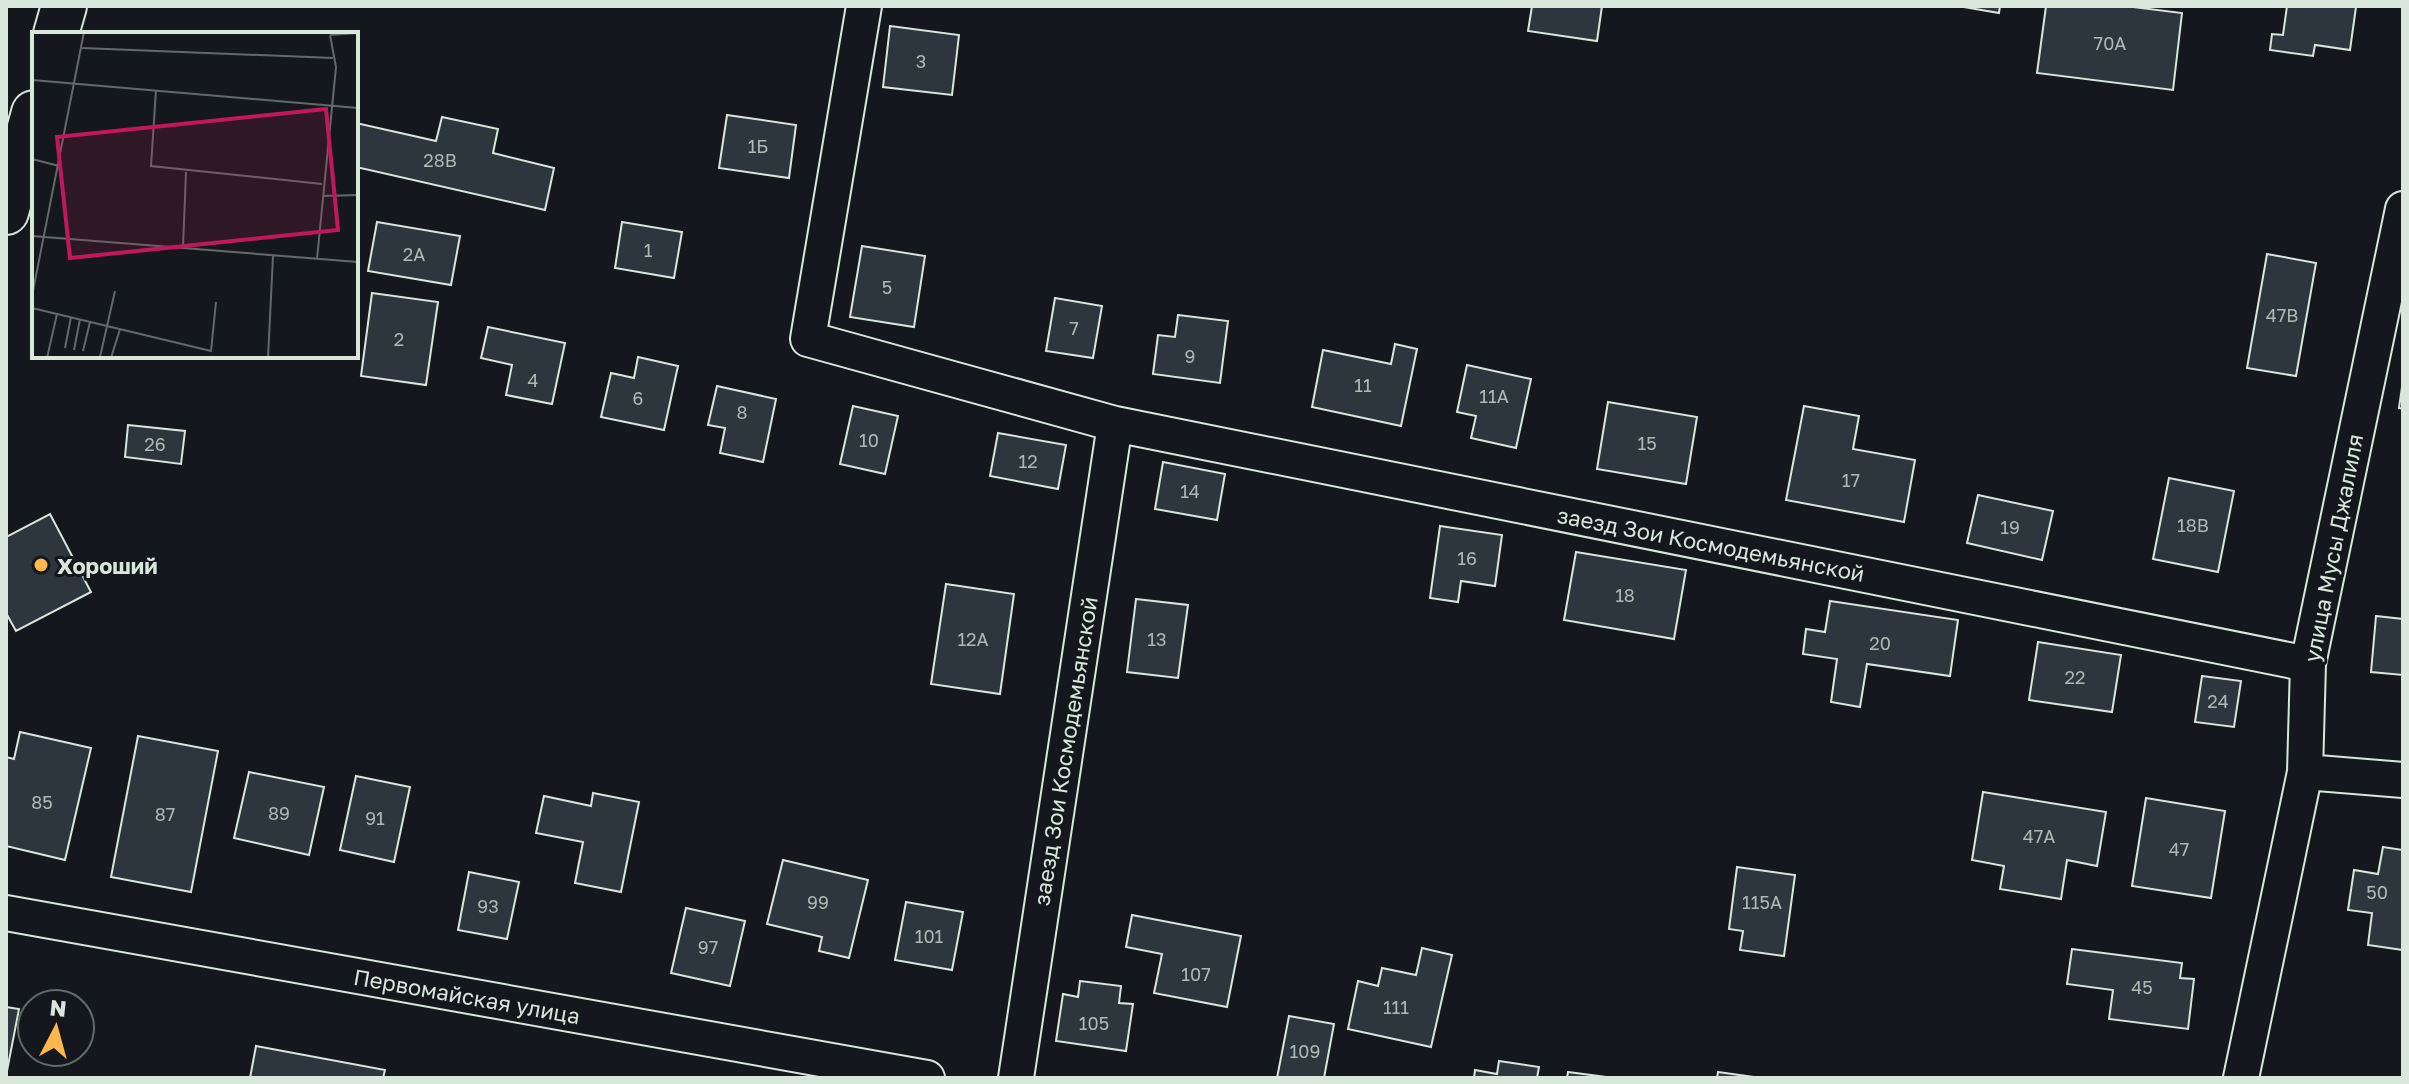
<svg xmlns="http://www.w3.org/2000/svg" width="2409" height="1084" font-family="'Golos Text',sans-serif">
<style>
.building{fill:#2c363c;stroke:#d8e6dc;stroke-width:2}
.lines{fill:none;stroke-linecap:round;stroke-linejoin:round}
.street-casing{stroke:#d8e6dc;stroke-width:38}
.secondary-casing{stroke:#d8e6dc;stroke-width:48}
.street{stroke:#14181c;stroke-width:34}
.secondary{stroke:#14181c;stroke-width:44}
.poi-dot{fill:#ffb74d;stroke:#14181c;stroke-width:3}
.labels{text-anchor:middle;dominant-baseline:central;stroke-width:6;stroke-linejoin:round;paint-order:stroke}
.number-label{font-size:18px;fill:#adbab4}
.street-label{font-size:22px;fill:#d8e6dc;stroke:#14181c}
.poi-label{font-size:22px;font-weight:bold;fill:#d8e6dc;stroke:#14181c;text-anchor:start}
.inset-road{fill:none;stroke:#626a69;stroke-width:2}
.view{fill:#c2185b;fill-opacity:0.15;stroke:#c2185b;stroke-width:4}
.inset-edge{fill:none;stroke:#d8e6dc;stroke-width:4}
</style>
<rect width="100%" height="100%" fill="#14181c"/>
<path class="building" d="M1532,6H1602L1597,41L1528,31Z
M1958,6H2000L1999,13Z
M2046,6H2125L2182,13L2173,90L2037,73Z
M2287,6L2356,7L2350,50L2315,45L2313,56L2270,50L2272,34L2283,35Z
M890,26L959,35L952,95L883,87Z
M727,115L796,125L789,178L719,168Z
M442,117L498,129L493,153L554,168L545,210L356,167V123L436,141Z
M377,222L460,236L451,285L368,271Z
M622,222L682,232L674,278L615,268Z
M862,246L925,256L914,327L850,317Z
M2267,254L2316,263L2296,376L2247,368Z
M372,293L438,302L426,385L361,376Z
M1055,298L1102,306L1093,358L1046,351Z
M1178,315L1228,321L1220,383L1153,374L1158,335L1175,337Z
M488,327L565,343L552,404L506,395L512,365L481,358Z
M1395,344L1417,349L1401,426L1312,407L1323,350L1391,364Z
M638,357L678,366L664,430L601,417L611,373L634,378Z
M1467,365L1531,379L1516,448L1471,438L1476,416L1457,412Z
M2403,380V409L2399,408Z
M717,386L776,399L763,462L720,453L725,428L708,425Z
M1608,402L1697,417L1686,484L1597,469Z
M853,406L898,416L885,474L840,464Z
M1804,406L1859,416L1853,449L1915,460L1904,522L1786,500Z
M128,425L185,431L181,464L125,457Z
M998,433L1066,445L1058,489L990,476Z
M1163,462L1225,474L1217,520L1155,509Z
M2169,478L2234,491L2218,572L2153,559Z
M1978,495L2053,511L2042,560L1967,543Z
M50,514L91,592L16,631L6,613V537Z
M1440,526L1502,535L1495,586L1461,581L1458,602L1430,598Z
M1576,552L1686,570L1674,639L1564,620Z
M946,584L1014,594L1000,694L931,684Z
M1136,599L1188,605L1178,678L1127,672Z
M1830,601L1958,620L1950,676L1867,664L1860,707L1831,702L1837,659L1803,654L1806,629L1825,632Z
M2376,616L2403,619V675L2371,672Z
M2038,642L2121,655L2112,712L2029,700Z
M2202,676L2241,681L2234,727L2195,722Z
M20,732L91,748L65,860L6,846V757L14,759Z
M138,736L218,751L191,892L111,877Z
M249,772L324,787L309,855L234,838Z
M356,776L410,787L394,862L340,850Z
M1983,792L2106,812L2097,866L2067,860L2061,899L2000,889L2004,866L1972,860Z
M593,793L639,802L621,892L575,883L583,842L536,833L544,796L591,806Z
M2146,798L2225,811L2211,898L2132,886Z
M2383,847L2403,850V950L2368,945L2372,913L2348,910L2354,870L2378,874Z
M783,860L868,880L849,958L819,951L822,937L767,924Z
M1737,867L1795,875L1784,956L1740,950L1743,931L1729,929Z
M469,872L519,882L507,939L458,930Z
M906,902L963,912L952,970L895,960Z
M686,908L745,921L730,986L671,973Z
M1132,915L1241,936L1227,1007L1154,993L1162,954L1126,947Z
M1422,948L1452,955L1431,1047L1348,1029L1358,981L1378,986L1382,968L1416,975Z
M2072,949L2182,963L2180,978L2194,979L2188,1029L2109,1019L2113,990L2067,984Z
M1080,981L1121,986L1119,1003L1133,1004L1126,1051L1056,1041L1063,994L1078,997Z
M6,1007L19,1009L6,1076Z
M1289,1016L1334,1024L1324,1078H1277Z
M256,1046L385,1070L383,1078H250Z
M1499,1061L1539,1067L1537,1078H1474L1475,1070L1497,1074Z
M1568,1072L1614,1078H1567Z
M1718,1072L1761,1078H1717Z"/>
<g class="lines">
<g class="street-casing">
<path id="street" d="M864,6L808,339L1115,424L2308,664
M2305,772L2403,780
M6,913L927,1078
M1016,1078L1115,424
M2241,1078L2305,772L2308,664L2403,209"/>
</g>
<g class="secondary-casing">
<path id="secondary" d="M56,34L64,6
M6,212L34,113"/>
</g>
<use href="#street" class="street"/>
<use href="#secondary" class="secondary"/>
</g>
<circle class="poi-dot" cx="41" cy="565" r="8"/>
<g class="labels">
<g class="number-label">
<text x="2110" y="43">70А</text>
<text x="921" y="61">3</text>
<text x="758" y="146">1Б</text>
<text x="440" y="160">28В</text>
<text x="648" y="250">1</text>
<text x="414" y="254">2А</text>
<text x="887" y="287">5</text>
<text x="2282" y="315">47В</text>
<text x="1074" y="328">7</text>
<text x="399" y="339">2</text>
<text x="1190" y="356">9</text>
<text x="533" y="380">4</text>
<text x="1363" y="385">11</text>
<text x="1494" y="396">11А</text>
<text x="638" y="398">6</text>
<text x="742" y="412">8</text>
<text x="869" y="440">10</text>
<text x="1647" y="443">15</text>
<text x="155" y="444">26</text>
<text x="1028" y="461">12</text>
<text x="1851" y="480">17</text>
<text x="1190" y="491">14</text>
<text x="2193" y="525">18В</text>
<text x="2010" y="527">19</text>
<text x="1467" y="558">16</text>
<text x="1625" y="595">18</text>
<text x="973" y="639">12А</text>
<text x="1157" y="639">13</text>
<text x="1880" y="643">20</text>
<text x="2075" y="677">22</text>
<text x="2218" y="701">24</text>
<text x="42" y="802">85</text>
<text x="279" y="813">89</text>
<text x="165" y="814">87</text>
<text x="375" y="818">91</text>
<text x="2039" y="836">47А</text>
<text x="2179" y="849">47</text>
<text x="2377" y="892">50</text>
<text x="818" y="902">99</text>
<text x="1762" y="902">115А</text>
<text x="488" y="906">93</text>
<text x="929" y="936">101</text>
<text x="708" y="947">97</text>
<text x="1196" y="974">107</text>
<text x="2142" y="987">45</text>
<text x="1396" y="1007">111</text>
<text x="1094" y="1023">105</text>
<text x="1305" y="1051">109</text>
</g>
<g class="street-label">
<text transform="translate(1711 544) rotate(11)">заезд Зои Космодемьянской</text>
<text transform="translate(2333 548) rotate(-79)">улица Мусы Джалиля</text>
<text transform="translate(1065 751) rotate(-81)">заезд Зои Космодемьянской</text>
<text transform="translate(467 996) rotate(10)">Первомайская улица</text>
</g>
<g class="poi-label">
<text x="57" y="565">Хороший</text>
</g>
</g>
<g transform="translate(32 32)">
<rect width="326" height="326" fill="#14181c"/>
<path class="inset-road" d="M298,3L326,1M50,16L301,26M0,48L326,76M124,58L119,134L290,152M0,127L27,134M291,164L326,163M0,204L326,230M151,215L154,140M285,227L304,35L298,3M0,264L52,0M0,276L179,319L184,270M33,316L39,285M42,318L48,287M51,319L58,290M68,325L83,259M15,326L25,282M79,326L88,297M236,326L241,224"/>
<path class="view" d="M294,77L306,198L38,226L25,105Z"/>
<rect width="326" height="326" class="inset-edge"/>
</g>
<rect width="2409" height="1084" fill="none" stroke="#d8e6dc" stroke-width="16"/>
<g transform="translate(56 1028) rotate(6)"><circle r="38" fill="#14181c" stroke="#626a69" stroke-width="2"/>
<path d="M0-6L14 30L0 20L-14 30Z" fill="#ffb74d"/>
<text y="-12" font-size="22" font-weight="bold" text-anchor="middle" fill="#d8e6dc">N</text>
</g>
</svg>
